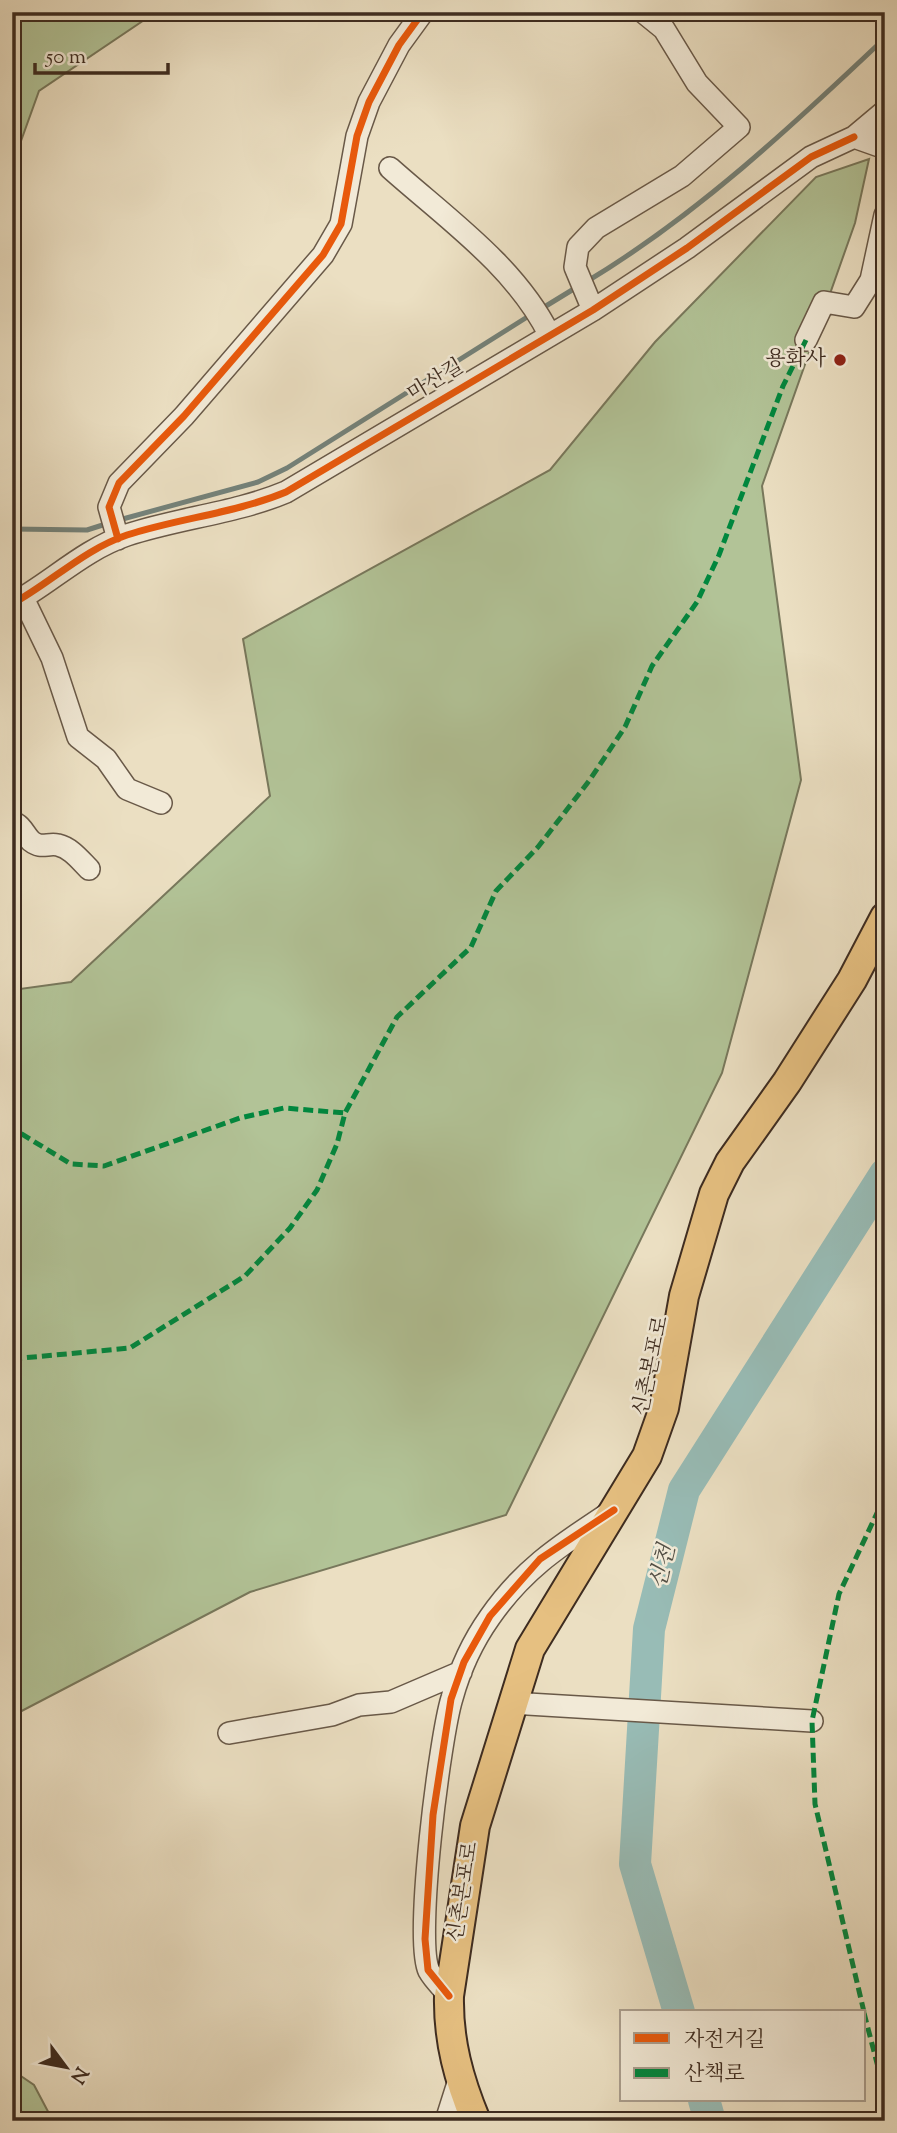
<svg xmlns="http://www.w3.org/2000/svg" width="897" height="2133" font-family="'Sorts Mill Goudy','Noto Serif KR',serif">
<style>
.green{fill:#b2c397;stroke:#78785c;stroke-width:2}
.lines{fill:none;stroke-linecap:round;stroke-linejoin:round}
.stream{stroke:#74827a;stroke-width:5}
.river{stroke:#98bcb6;stroke-width:32}
.minor-casing{stroke:#695948;stroke-width:24}
.major-casing{stroke:#3e2c20;stroke-width:32}
.minor{stroke:#f2ead7;stroke-width:21}
.major{stroke:#e6c081;stroke-width:28}
.quiet{stroke:#00873e;stroke-width:5;stroke-dasharray:10 5;stroke-linecap:butt}
.cycleway-casing{stroke:#f2ead7;stroke-width:11}
.cycleway{stroke:#e8590c;stroke-width:7}
.poi-dot{fill:#8f2418;stroke:#f2ead7;stroke-width:2.5}
.labels{text-anchor:middle;dominant-baseline:central;stroke-width:5;stroke-linejoin:round;paint-order:stroke}
.poi-label{font-size:21px;fill:#3e2c20;stroke:#f2ead7;text-anchor:end}
.street-label{font-size:21px;fill:#3e2c20;stroke:#f2ead7}
.water-label{font-size:23px;font-style:italic;fill:#545046;stroke:#f2ead7}
</style>
<rect width="100%" height="100%" fill="#ebdfc2"/>
<filter id="stains"><feTurbulence type="fractalNoise" baseFrequency=".00286" numOctaves="4"/><feColorMatrix values="0 0 0 0 .2 0 0 0 0 .09 0 0 0 0 .02 0 0 0 .5 -.17"/></filter>
<radialGradient id="worn" r=".72"><stop offset=".6" stop-color="#630" stop-opacity="0"/><stop offset="1" stop-color="#630" stop-opacity=".3"/></radialGradient>
<path class="green" d="M12,12H156L39,91L12,166Z
M869,159L855,223L762,486L801,780L722,1073L506,1515L250,1592L12,1716V990L71,982L270,796L243,639L550,470L655,342L816,177Z
M12,2070L34,2085L53,2121H12Z"/>
<g class="lines">
<path class="stream" d="M586,282C696,216 792,126 885,38
M541,309L577,287
M119,520L258,482L287,468L532,314
M12,529L87,530L109,523"/>
<path class="river" d="M679,2012L635,1864L649,1629L684,1490L885,1174
M704,2100L710,2121"/>
<g class="minor-casing">
<path id="minor" d="M885,111L854,137L885,148
M390,168C446,218 515,266 549,334
M593,310L575,267L578,247L596,228L682,176L739,127L697,83L664,29L643,12
M806,340L824,302L854,307L871,280L885,215
M118,539L109,507L119,483L184,416L323,255L341,224L357,136L369,102L399,45L423,12
M23,598L52,658L78,737L106,759L127,789L161,803
M12,604C52,582 83,550 127,535C179,518 236,513 286,492L593,310L687,248L811,157L854,137
M12,822C22,825 24,834 31,841C41,849 47,843 58,845C71,848 80,860 89,869
M511,1703L812,1721
M229,1733L332,1715L359,1705L391,1702L461,1672
M449,1996C443,1988 434,1980 429,1971C414,1940 440,1737 452,1698C460,1669 473,1641 490,1617C524,1568 561,1545 609,1513
M446,2121L459,2080"/>
</g>
<g class="major-casing">
<path id="major" d="M476,2121C459,2080 448,2041 449,1996L475,1826L530,1649L647,1456L664,1408L684,1296L714,1194L730,1162L787,1082L852,980L885,917"/>
</g>
<use href="#minor" class="minor"/>
<use href="#major" class="major"/>
<path class="quiet" d="M12,1122L20,1133L71,1164L104,1166L240,1118L284,1108L345,1113
M12,1359L130,1348L245,1276L290,1228L317,1190L337,1144L345,1113L397,1017L471,947L496,891L538,847L589,781L625,727L652,666L697,602L719,555L783,386L806,340
M864,2012L815,1804L812,1721L839,1594L885,1496
M864,2013L885,2094"/>
<g class="cycleway-casing">
<path id="cycleway" d="M118,539L109,507L119,483L184,416L323,255L341,224L357,136L369,102L399,45L423,12
M12,604C52,582 83,550 127,535C179,518 236,513 286,492L593,310L687,248L811,157L854,137
M449,1996L428,1970L425,1939L433,1815L451,1699L464,1662L490,1616L540,1559L614,1510"/>
</g>
<use href="#cycleway" class="cycleway"/>
</g>
<circle class="poi-dot" cx="840" cy="360" r="7"/>
<g class="labels">
<g class="poi-label">
<text x="826" y="360">용화사</text>
</g>
<g class="street-label">
<text transform="translate(436 381) rotate(-31)">마산길</text>
<text transform="translate(652 1366) rotate(-78)">신촌본포로</text>
<text transform="translate(464 1892) rotate(-81)">신촌본포로</text>
</g>
<g class="water-label">
<text transform="translate(664 1567) rotate(-76)">신천</text>
</g>
</g>
<rect width="897" height="2133" fill="none" stroke="#ebdfc2" stroke-width="42"/>
<rect x="14" y="14" width="869" height="2105" fill="none" stroke="#3e2c20" stroke-width="3.5"/>
<rect x="21" y="21" width="855" height="2091" fill="none" stroke="#3e2c20" stroke-width="2"/>
<rect x="620" y="2010" width="245" height="91" fill="#f2ead7" stroke="#aa9e8e" stroke-width="2"/>
<rect x="634" y="2033" width="35" height="10" fill="#e8590c" stroke="#aa9e8e" stroke-width="2"/>
<text x="684" y="2046" font-size="21" fill="#3e2c20">자전거길</text>
<rect x="634" y="2068" width="35" height="10" fill="#00873e" stroke="#aa9e8e" stroke-width="2"/>
<text x="684" y="2080" font-size="21" fill="#3e2c20">산책로</text>
<g transform="translate(66 2067) rotate(122)" stroke="#f2ead7" stroke-width="5" paint-order="stroke">
<path d="M0-5L12 26L0 18L-12 26Z" fill="#3e2c20"/>
<text y="-10" font-size="19" font-weight="bold" text-anchor="middle" fill="#3e2c20">N</text>
</g>
<path d="M35 63v10h133v-10" fill="none" stroke="#3e2c20" stroke-width="3.5"/>
<text x="46" y="63" font-size="21" fill="#3e2c20" stroke="#f2ead7" stroke-width="5" paint-order="stroke">50 m</text>
<rect width="100%" height="100%" filter="url(#stains)"/>
<rect width="100%" height="100%" fill="url(#worn)"/>
</svg>
